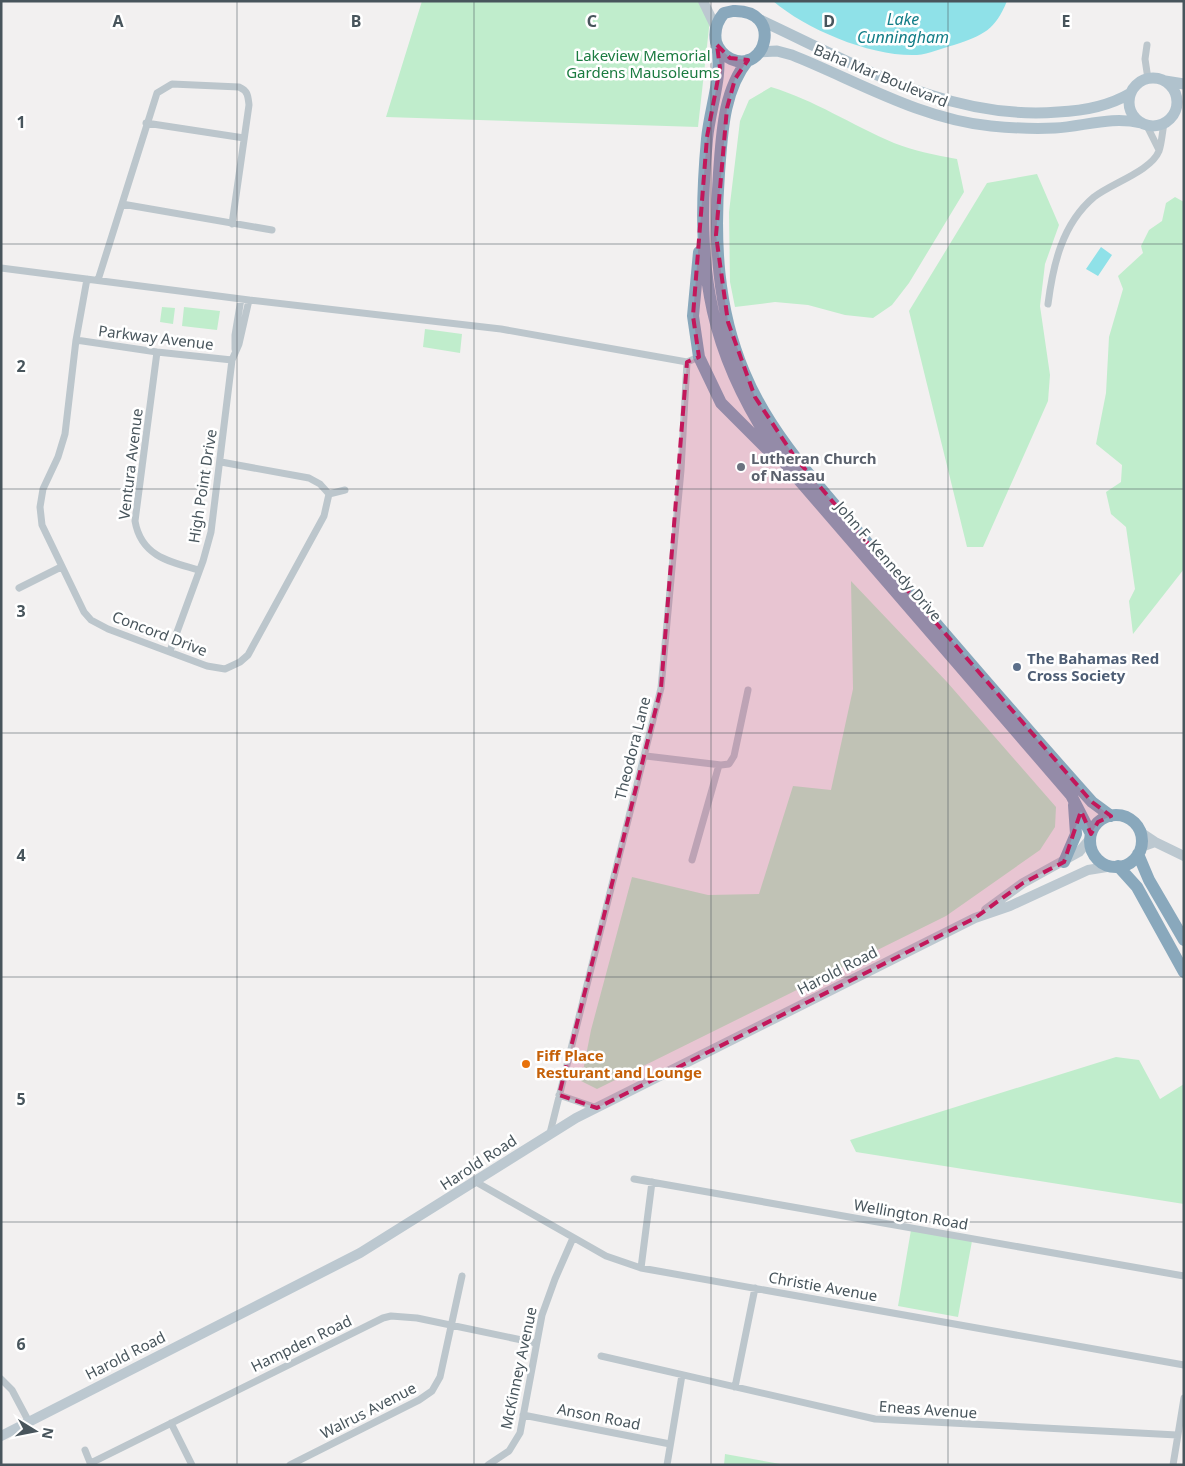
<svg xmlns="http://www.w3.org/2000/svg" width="1185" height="1466" font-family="'Noto Sans',sans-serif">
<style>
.green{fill:#c0edcc}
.water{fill:#8fe1e8}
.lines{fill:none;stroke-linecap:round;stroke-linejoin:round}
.street{stroke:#bcc6cc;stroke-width:7}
.secondary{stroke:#bcc8d0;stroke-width:10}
.primary{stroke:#b0c2cd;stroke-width:11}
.highway{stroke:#89a8bc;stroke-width:12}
.marked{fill:#c2185b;fill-opacity:0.2;stroke:#c2185b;stroke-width:4;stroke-dasharray:10 6;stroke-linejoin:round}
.grid{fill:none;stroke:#48555c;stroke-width:1;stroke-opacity:0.55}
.worship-dot{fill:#6b7280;stroke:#fff;stroke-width:2}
.service-dot{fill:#5c6f8a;stroke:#fff;stroke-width:2}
.food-dot{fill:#e8710a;stroke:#fff;stroke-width:2}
.labels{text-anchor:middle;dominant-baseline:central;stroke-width:5;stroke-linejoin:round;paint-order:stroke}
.park-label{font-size:15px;fill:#1b7b40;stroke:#fff}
.street-label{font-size:15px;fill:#48555c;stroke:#fff}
.worship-label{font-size:15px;font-weight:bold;fill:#5b616d;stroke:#fff;text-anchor:start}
.service-label{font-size:15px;font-weight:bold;fill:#4e5e75;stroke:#fff;text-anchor:start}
.food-label{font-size:15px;font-weight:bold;fill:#c56008;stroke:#fff;text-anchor:start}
.water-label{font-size:16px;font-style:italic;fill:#127d87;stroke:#fff}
.grid-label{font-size:16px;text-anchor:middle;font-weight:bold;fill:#48555c;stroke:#fff;stroke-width:5;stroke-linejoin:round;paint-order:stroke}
</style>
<rect width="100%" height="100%" fill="#f2f0f0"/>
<path class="green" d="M422,1L700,2L710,19L698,127L386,117Z
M771,87C814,100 852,125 894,143C914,151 935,155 957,159L964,192L909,283L892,305L873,318L845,315L808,305L775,302L735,307L730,282L729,212L740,121L749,100Z
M1037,174L1059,225L1045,264L1040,306L1050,375L1048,401L983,547H967L909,311L987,183Z
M1175,197L1184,202V569L1133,634L1129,601L1135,589L1126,527L1111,514L1106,492L1121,482L1122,465L1096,444L1106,393L1109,337L1123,289L1118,276L1143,253L1141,246L1149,230L1162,221L1166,203Z
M162,307L175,308L173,324L160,322Z
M184,307L220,311L217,330L182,326Z
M425,329L462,334L460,353L423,347Z
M851,581L947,682L1056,807L1055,827L1040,850L946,916L597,1089L581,1081L591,1030L632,877L708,895L759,894L793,786L831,790L853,689Z
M1116,1057L1139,1060L1160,1099L1184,1084V1204L856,1152L850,1140Z
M911,1230L972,1241L958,1317L898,1306Z
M725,1454L786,1465H724Z"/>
<path class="water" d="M773,1H1007C995,30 984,35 954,45C942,48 929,54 917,55C872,57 807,30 773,1Z
M1101,247L1112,255L1098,276L1086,269Z"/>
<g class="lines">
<path class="street" d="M1147,45L1145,59L1148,79
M146,123L244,138
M1147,126L1159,150
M122,204L272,230
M1,268L249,300L501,329L687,362L699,357
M87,279L76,340L65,434L58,457L43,489L40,507L42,525L84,612L91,620L108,629L207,666L225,669L240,662L248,655L324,516L329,494L320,484L309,478L221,462
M98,280L157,93L172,84L239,87C248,91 248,96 249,105L232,224
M1048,304C1053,265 1062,224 1094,197C1112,183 1151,171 1159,151C1162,142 1162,133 1164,124
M76,340L157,352L232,360
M235,349V335L241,299
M157,352L135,521C141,556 169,562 199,570
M329,494L345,490
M19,588L61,567
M170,651L203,561L211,532L232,360L239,344L249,300
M646,756L721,765L729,764L734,756L748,690
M692,860L719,765
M559,1095L597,1108
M550,1133L661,688L681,470L687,362
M634,1179L1184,1276
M476,1182L606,1256L641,1268L1184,1365
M641,1268L652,1182
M601,1356L875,1419L1177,1435
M1,1379L12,1390L29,1422
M735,1387L755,1288
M523,1415L670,1444
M171,1423L192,1465
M85,1450L91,1465
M91,1463L383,1318L391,1316L417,1318L536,1343
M290,1465L419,1400L432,1391L440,1377L462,1276
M488,1465L509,1451L520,1433L542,1315L555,1279L573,1238
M667,1465L682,1375
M1173,1465L1184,1398"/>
<path class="secondary" d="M703,1L716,28
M1140,832L1155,842L1184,856
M1141,847L1155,842
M986,910L1023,883L1079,852L1090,839
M1,1436L360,1253L576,1118L975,918L1010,906L1088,870L1113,866"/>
<path class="primary" d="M760,20C855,64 950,121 1058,112C1084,111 1109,106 1131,93
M759,52L777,51L792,55C857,81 920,119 991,126C1012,128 1034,129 1055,128C1085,126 1112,116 1141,123
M1129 102a24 24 0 1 1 48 0a24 24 0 1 1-48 0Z
M1165,81L1184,84"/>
<path class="highway" d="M733,11C784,9 766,75 731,59C724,56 718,49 716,42C714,31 717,21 724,13Z
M717,45C723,77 710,107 707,139C695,270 708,358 787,466L1071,795L1091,834
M748,60C723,91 722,134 719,173C714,240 717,308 744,372C771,438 824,491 870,546C943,632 1017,718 1092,802L1111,816
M699,252L693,316L699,357L721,403L771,453
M1090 841a26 26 0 1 1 52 0a26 26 0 1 1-52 0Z
M1138,854L1149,880L1184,940
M1064,862L1076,834L1074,805
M1118,866L1137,887L1184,972"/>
</g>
<path class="marked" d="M717,45L730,58L748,60L735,79L727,108L716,235L728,322L755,397L794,456L910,593L1092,802L1111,816L1098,822L1091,834L1081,811L1064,862L1023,883L975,918L597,1108L559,1095L661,688L687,362L699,357L693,316L707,137L720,68Z"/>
<path class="grid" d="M237,1V1465M474,1V1465M711,1V1465M948,1V1465M1,244H1184M1,489H1184M1,733H1184M1,977H1184M1,1222H1184"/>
<circle class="worship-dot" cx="741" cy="467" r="5"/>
<circle class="service-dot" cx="1017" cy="667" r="5"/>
<circle class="food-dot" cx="526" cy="1064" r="5"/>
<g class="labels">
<g class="park-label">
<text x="643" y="55">Lakeview Memorial<tspan x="643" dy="17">Gardens Mausoleums</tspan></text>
</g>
<g class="street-label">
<text transform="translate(881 75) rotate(22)">Baha Mar Boulevard</text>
<text transform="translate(156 337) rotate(7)">Parkway Avenue</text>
<text transform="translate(130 464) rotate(-83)">Ventura Avenue</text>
<text transform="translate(202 486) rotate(-81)">High Point Drive</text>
<text transform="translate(889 561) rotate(49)">John F. Kennedy Drive</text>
<text transform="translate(160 633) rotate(21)">Concord Drive</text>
<text transform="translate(632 748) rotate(-76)">Theodora Lane</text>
<text transform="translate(837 970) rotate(-27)">Harold Road</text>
<text transform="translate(478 1162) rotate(-33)">Harold Road</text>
<text transform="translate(911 1214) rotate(10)">Wellington Road</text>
<text transform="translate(823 1286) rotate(10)">Christie Avenue</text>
<text transform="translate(301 1343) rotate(-26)">Hampden Road</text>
<text transform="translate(125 1355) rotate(-27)">Harold Road</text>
<text transform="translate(518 1368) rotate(-78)">McKinney Avenue</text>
<text transform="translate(928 1409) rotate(4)">Eneas Avenue</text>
<text transform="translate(368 1410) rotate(-27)">Walrus Avenue</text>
<text transform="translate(599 1416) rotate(11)">Anson Road</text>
</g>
<g class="worship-label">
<text x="751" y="458">Lutheran Church<tspan x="751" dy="17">of Nassau</tspan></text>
</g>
<g class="service-label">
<text x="1027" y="658">The Bahamas Red<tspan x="1027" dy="17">Cross Society</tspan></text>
</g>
<g class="food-label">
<text x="536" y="1055">Fiff Place<tspan x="536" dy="17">Resturant and Lounge</tspan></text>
</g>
<g class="water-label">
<text x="903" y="19">Lake<tspan x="903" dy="18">Cunningham</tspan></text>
</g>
</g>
<g class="grid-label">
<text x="118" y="27">A</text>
<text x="356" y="27">B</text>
<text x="592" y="27">C</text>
<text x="829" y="27">D</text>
<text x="1066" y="27">E</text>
<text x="21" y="128">1</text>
<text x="21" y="372">2</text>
<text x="21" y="617">3</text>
<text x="21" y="861">4</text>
<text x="21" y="1105">5</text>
<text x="21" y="1350">6</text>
</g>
<rect width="1185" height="1466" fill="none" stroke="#48555c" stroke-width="5"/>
<g transform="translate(35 1431) rotate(100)" stroke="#ffffff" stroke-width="4" paint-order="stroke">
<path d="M0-4L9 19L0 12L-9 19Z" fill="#48555c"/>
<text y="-8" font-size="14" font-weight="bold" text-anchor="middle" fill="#48555c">N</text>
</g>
</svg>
